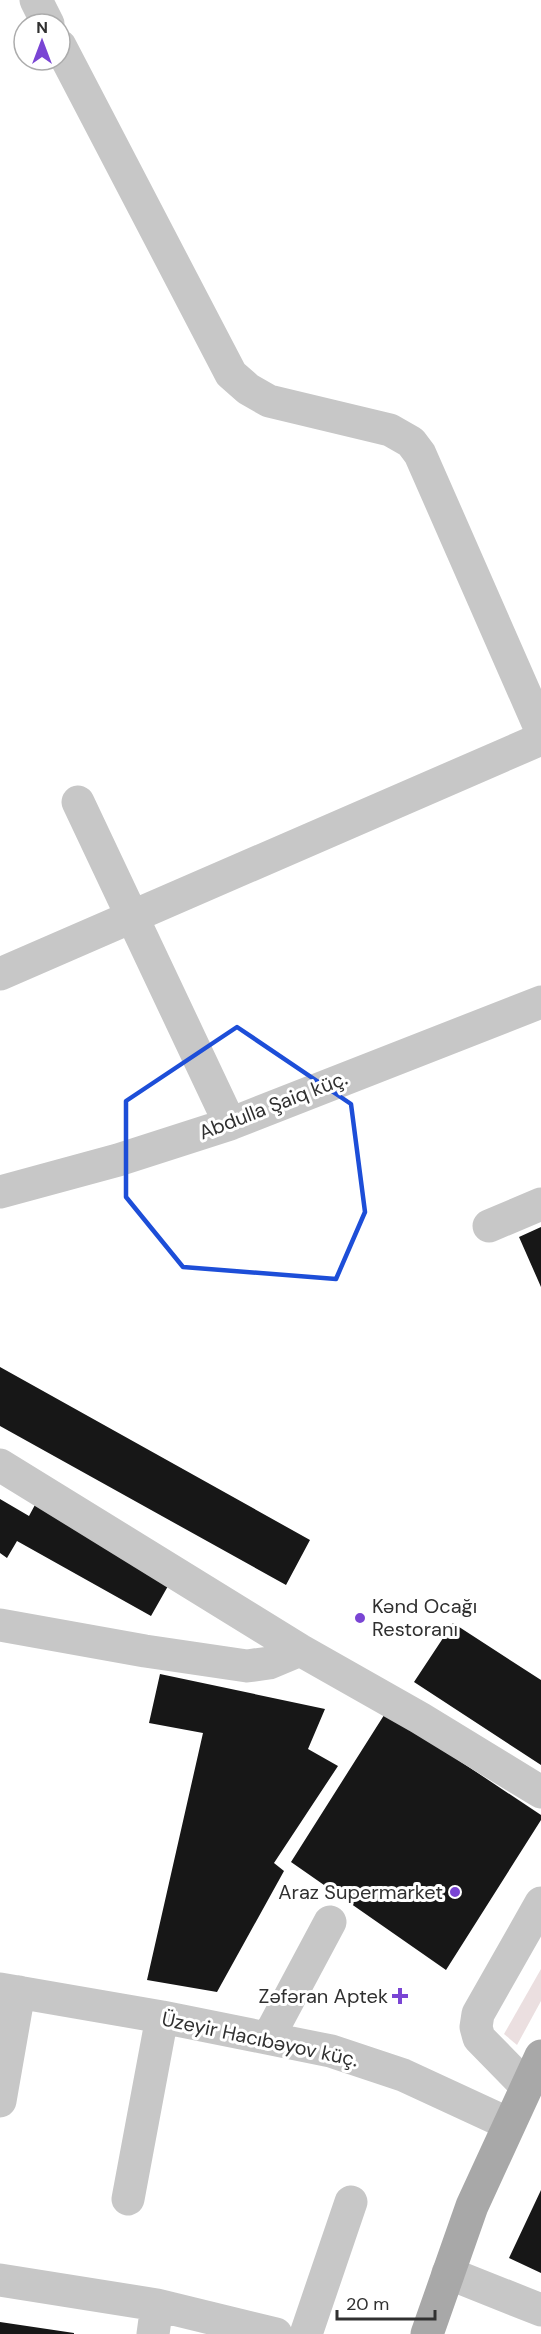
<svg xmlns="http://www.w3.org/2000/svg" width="541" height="2334" font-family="'DM Sans',sans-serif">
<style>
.green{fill:#ebdfe0}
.building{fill:#171717}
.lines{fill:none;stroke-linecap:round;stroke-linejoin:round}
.minor{stroke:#c7c7c7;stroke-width:33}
.major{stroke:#a8a8a8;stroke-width:33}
.marked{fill:none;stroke:#1d4ed8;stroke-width:4.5;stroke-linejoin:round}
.poi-dot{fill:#7a45d4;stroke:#fff;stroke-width:2}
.labels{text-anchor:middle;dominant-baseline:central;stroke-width:6;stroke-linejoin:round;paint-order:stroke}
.street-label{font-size:20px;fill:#303030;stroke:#fff}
.poi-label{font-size:20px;fill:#303030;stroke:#fff;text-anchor:end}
</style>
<rect width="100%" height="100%" fill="#fff"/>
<path class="green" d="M541,1969V2001L517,2045L504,2034Z"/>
<path class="building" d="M541,1227V1287L519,1237Z
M0,1367L310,1540L286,1585L0,1426Z
M0,1499L29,1516L36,1503L172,1579L151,1616L17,1541L7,1558L0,1553Z
M453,1623L541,1680V1765L414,1682Z
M160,1674L325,1709L308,1749L338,1766L274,1863L284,1871L217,1992L147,1980L203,1733L149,1723Z
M386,1712L541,1815V1820L446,1970L291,1862Z
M541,2190V2273L509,2258Z
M0,2322L74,2333V2334H0Z"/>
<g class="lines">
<path class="minor" d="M36,0L48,24
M60,46L231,374L248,389L269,401L390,430L411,442L420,454L541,730
M78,802L230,1124
M0,974L541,739
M0,1192L118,1160L230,1124L541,1002
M489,1226L541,1204
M0,1465L300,1650L420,1718L541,1792
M0,1625L145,1651L247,1666L269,1663L300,1650
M0,1989L162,2017L331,2051L403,2075L509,2124
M268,2038L330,1922
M526,2086L479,2038L476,2027L478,2014L541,1903
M0,2101L19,1992
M128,2199L162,2017
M448,2273L541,2310
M0,2280L157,2305L276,2334
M153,2334L157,2305
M306,2334L351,2202"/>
<path class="major" d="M427,2334L472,2206L541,2056"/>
</g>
<path class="marked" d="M237,1027L351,1104L365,1212L336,1279L183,1267L126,1197V1101Z"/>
<g class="poi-dot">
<circle cx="360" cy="1618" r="6"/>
<circle cx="455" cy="1892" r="6"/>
<path d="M397 1987h6v6h6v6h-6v6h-6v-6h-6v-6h6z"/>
</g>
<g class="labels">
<g class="street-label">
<text transform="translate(273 1105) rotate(-21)">Abdulla Şaiq küç.</text>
<text transform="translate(260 2039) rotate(12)">Üzeyir Hacıbəyov küç.</text>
</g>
<g class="poi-label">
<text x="372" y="1606" text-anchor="start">Kənd Ocağı<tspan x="372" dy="23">Restoranı</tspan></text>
<text x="443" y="1892">Araz Supermarket</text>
<text x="388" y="1996">Zəfəran Aptek</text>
</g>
</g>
<g transform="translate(42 42)"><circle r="28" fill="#ffffff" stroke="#acacac" stroke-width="1.5"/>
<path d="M0-4.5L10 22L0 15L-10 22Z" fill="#7a45d4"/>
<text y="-9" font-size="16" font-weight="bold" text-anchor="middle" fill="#303030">N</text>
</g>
<path d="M337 2310v9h98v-9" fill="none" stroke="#303030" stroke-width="3"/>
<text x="346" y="2310" font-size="18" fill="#303030" stroke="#ffffff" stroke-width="4.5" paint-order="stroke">20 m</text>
</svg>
